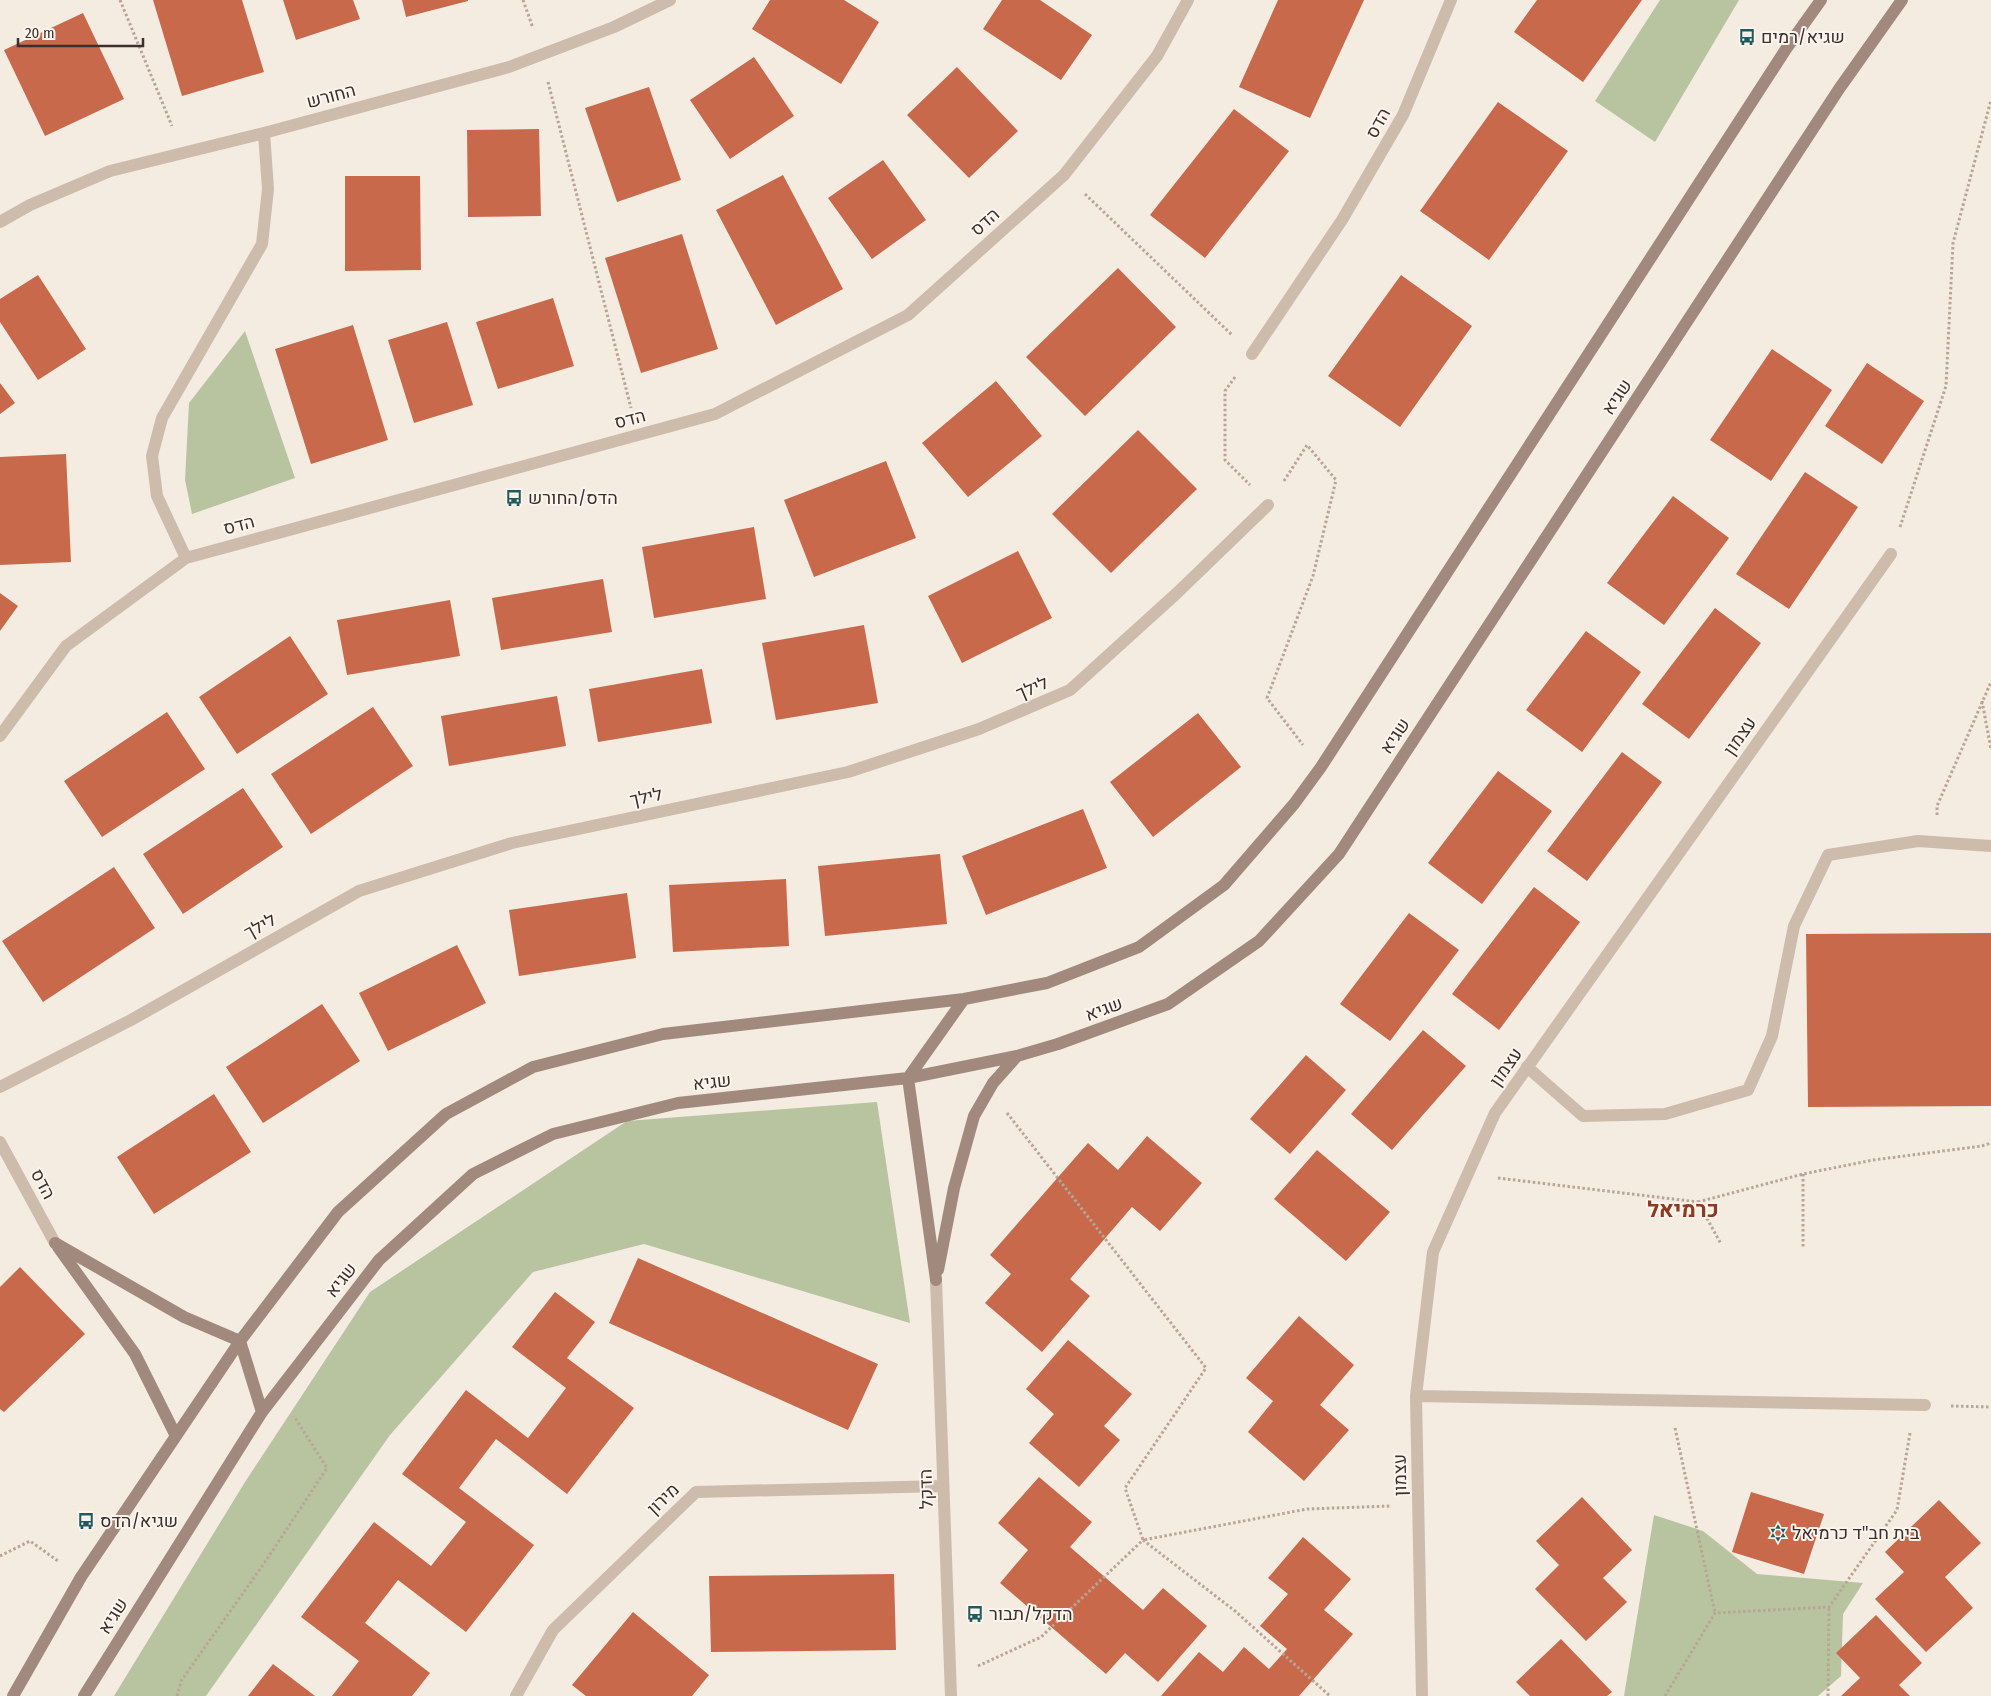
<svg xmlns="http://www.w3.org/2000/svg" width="1991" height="1696" font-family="'Fira Sans Condensed',Heebo,sans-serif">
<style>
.green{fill:#b8c4a0}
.building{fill:#c8694b}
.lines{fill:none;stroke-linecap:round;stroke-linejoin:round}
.path{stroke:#b9a596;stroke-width:3;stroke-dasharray:2.5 2.5;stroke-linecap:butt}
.lane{stroke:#cdbbac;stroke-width:12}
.street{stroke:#cdbbac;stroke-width:12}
.secondary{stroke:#a18a7d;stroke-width:12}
.labels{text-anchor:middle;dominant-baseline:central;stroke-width:4;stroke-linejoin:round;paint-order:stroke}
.poi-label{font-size:18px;fill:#3b302b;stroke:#fbf5ee;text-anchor:start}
.street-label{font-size:18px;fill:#3b302b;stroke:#fbf5ee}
.district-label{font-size:22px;font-weight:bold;fill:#8c3b22;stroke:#fbf5ee}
</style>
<rect width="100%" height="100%" fill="#f4ebe1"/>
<path class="green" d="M1660,0H1739L1655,142L1595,101Z
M245,331L295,478L192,514L185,480L189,403Z
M877,1102L910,1323L644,1244L533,1272L390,1435L206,1696H114L245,1482L370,1292L627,1121Z
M1654,1515L1703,1531L1757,1574L1863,1583L1843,1614L1841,1676L1818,1696H1624Z"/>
<path class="building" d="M153,0H242L264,72L182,96Z
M283,0H353L360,19L296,40Z
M402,0H468V1L406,17Z
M770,0H844L879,22L841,84L752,29Z
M1002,0H1040L1092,35L1061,80L983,29Z
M1278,0H1364L1310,118L1239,87Z
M1537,0H1642L1583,82L1514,32Z
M83,13L124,99L45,136L4,50Z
M754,57L794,116L730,159L690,100Z
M957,67L1018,131L969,178L907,115Z
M649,87L681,180L617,202L585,108Z
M1498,102L1568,151L1489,260L1420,211Z
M1234,109L1289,151L1205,258L1150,215Z
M539,129L541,216L468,217L467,130Z
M883,160L926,220L872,259L828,198Z
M783,175L843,289L776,325L716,210Z
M345,176H420L421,270L345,271Z
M682,234L718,349L641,373L605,258Z
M1118,268L1176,327L1085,416L1026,357Z
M38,275L86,349L38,380L0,322V299Z
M1401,275L1472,326L1400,427L1328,376Z
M553,298L574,366L498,389L476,322Z
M447,322L473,405L414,423L388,340Z
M353,325L388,440L311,464L275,349Z
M1772,349L1832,390L1771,481L1710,440Z
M1867,363L1924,401L1882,464L1825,426Z
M996,381L1042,436L968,497L922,443Z
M0,383L15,403L0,414Z
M1138,430L1197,489L1111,573L1052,514Z
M66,454L71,562L0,565V457Z
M886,461L916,538L814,577L784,500Z
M1805,472L1858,507L1789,609L1736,574Z
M1673,496L1729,538L1664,625L1607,583Z
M754,527L766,599L654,618L642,547Z
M1018,551L1052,618L962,663L928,596Z
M603,579L612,632L501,650L492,598Z
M0,593L18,606L0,631Z
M450,600L460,656L347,675L337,620Z
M1715,608L1761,643L1689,739L1642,704Z
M864,625L878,703L776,720L762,643Z
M1586,631L1641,672L1582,752L1526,710Z
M290,636L328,694L237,754L199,697Z
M702,669L712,723L598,742L589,689Z
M557,696L566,746L449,766L441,716Z
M373,707L413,766L311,834L271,774Z
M167,712L205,769L102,837L64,781Z
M1198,713L1241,767L1153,837L1110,782Z
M1622,752L1662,782L1587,881L1547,851Z
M1498,771L1552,811L1482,904L1428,863Z
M243,788L283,847L183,914L143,854Z
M1083,809L1107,868L986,915L962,856Z
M940,854L947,924L825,936L818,866Z
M114,867L155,928L43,1002L2,941Z
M786,879L789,946L673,952L669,885Z
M1534,887L1580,922L1499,1030L1452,994Z
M627,893L636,958L519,976L509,910Z
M1409,913L1459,950L1390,1041L1340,1004Z
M1991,933V1106L1808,1107L1806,934Z
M457,945L486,1003L388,1051L359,993Z
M322,1004L360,1061L263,1123L226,1067Z
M1423,1030L1466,1066L1392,1150L1351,1114Z
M1306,1055L1346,1090L1290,1154L1250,1119Z
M214,1094L251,1152L154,1214L117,1157Z
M1147,1136L1202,1183L1160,1231L1132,1207L1070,1279L1090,1296L1042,1352L985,1303L1011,1274L990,1255L1088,1143L1118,1170Z
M1317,1150L1390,1212L1346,1261L1274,1199Z
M638,1258L878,1364L848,1430L609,1323Z
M20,1267L85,1334L4,1412L0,1409V1287Z
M555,1292L595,1322L567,1358L634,1408L567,1494L496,1439L459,1488L534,1545L466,1632L398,1580L365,1623L430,1673L412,1696H332L359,1661L301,1617L374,1522L431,1566L466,1522L402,1474L466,1390L528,1438L566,1388L512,1347Z
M1299,1316L1354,1365L1320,1405L1349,1430L1304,1481L1248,1432L1273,1401L1246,1378Z
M1068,1340L1132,1394L1104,1426L1120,1440L1079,1487L1029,1443L1054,1414L1026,1389Z
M1039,1477L1092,1522L1070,1547L1143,1610L1163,1588L1207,1626L1158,1682L1125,1653L1106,1674L1000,1583L1028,1550L998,1523Z
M1751,1492L1824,1514L1804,1574L1732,1552Z
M1582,1497L1632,1550L1603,1578L1627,1602L1586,1641L1535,1589L1559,1565L1536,1541Z
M1939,1500L1981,1543L1945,1577L1973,1608L1926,1652L1875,1599L1904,1572L1885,1552Z
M1303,1537L1351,1579L1324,1610L1353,1634L1299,1696H1161L1199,1652L1223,1672L1244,1647L1269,1669L1287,1649L1260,1626L1288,1594L1268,1578Z
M894,1574L896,1650L711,1652L709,1576Z
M633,1612L709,1675L692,1696H586L572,1685Z
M1876,1615L1922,1663L1899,1685L1910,1696H1841L1860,1678L1836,1653Z
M1561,1639L1612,1692L1607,1696H1530L1516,1682Z
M273,1664L315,1696H248Z"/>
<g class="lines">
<path class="path" d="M120,0L172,126
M523,0L533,28
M548,82L631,408
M1085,194L1232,335
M1235,377L1225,391V460L1250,485
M1284,481L1307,445L1336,480L1313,576L1267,698L1303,745
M1900,527L1946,386L1953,243L1991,100
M1982,701L1991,749
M1937,815V806L1991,682
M1007,1113L1206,1368L1125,1488L1143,1540L1307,1509L1391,1506
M1803,1174V1247
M1498,1178L1698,1202L1721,1244
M1698,1202L1803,1174L1873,1160L1982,1146L1991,1143
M1951,1406L1991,1407
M1675,1428L1715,1613
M0,1556L30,1541L58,1561
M978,1666L1041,1637L1143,1540L1235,1611L1330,1696
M177,1696L181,1681L265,1562L327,1468L294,1416
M1665,1696L1715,1613L1829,1607L1897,1510L1910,1433
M1828,1696L1829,1607"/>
<path class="lane" d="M1527,1067L1583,1116L1665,1114L1748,1090L1772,1036L1794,926L1828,855L1918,841L1991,846"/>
<path class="street" d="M0,222L30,205L110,171L264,133L509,67L614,27L670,0
M1252,354L1342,220L1403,115L1451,0
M186,558L157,496L152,456L162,418L262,244L268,189L264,133
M0,736L66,646L186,558L715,414L908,315L1064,175L1157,56L1188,0
M0,1087L131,1020L359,891L512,843L848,772L979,729L1070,690L1177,593L1268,505
M0,1142L55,1243
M936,1280L951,1696
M1416,1396L1925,1405
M516,1696L553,1630L696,1492L943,1486
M1422,1696L1416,1396L1433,1252L1495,1113L1891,554"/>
<path class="secondary" d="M55,1243L184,1317L240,1341L262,1412
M58,1247L135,1354L175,1434
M938,1270L954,1188L974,1116L993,1083L1017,1056
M936,1280L908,1078L964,999
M13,1696L81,1577L240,1341L338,1212L446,1114L533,1067L663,1034L964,999L1047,983L1139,947L1224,885L1294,804L1321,767L1786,49L1821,0
M84,1696L262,1412L379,1260L473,1174L553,1134L678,1103L908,1078L1017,1056L1058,1044L1168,1004L1259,941L1339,854L1839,89L1902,0"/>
</g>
<defs>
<g id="bus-bare" transform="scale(1.35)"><path d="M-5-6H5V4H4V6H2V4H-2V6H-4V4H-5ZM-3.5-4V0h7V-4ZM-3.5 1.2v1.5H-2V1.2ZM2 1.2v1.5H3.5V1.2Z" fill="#1f5a5e" stroke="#fbf5ee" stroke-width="2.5" paint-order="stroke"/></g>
<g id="synagogue-bare" transform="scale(1.35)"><path d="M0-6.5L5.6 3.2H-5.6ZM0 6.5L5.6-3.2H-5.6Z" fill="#1f5a5e" stroke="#fbf5ee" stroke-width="2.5" paint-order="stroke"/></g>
</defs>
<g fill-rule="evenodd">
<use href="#bus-bare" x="1747" y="37"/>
<use href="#bus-bare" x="514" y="498"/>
<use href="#bus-bare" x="86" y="1521"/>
<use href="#synagogue-bare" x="1778" y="1533"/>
<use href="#bus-bare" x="975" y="1614"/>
</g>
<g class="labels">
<g class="poi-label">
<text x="1761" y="37">שגיא/רמים</text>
<text x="528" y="498">הדס/החורש</text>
<text x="100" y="1521">שגיא/הדס</text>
<text x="1792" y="1533">בית חב"ד כרמיאל</text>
<text x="989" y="1614">הדקל/תבור</text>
</g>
<g class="street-label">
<text transform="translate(331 96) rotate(-15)">החורש</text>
<text transform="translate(1378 123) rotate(-61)">הדס</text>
<text transform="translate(985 222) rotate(-42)">הדס</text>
<text transform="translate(1617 397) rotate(-57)">שגיא</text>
<text transform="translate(630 419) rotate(-15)">הדס</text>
<text transform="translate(239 525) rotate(-15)">הדס</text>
<text transform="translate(1032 688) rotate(-23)">לילך</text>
<text transform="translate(1395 736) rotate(-57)">שגיא</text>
<text transform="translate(1740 736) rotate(-55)">עצמון</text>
<text transform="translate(646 797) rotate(-12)">לילך</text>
<text transform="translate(260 926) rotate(-29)">לילך</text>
<text transform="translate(1104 1009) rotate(-20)">שגיא</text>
<text transform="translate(1506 1067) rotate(-55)">עצמון</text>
<text transform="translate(712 1082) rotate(-6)">שגיא</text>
<text transform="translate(43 1184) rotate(62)">הדס</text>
<text transform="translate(341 1280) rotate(-52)">שגיא</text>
<text transform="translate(1400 1475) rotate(-91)">עצמון</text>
<text transform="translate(926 1489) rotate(-92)">הדקל</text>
<text transform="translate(663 1499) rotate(-44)">מירון</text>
<text transform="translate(113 1616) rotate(-58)">שגיא</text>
</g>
<g class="district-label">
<text x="1683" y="1209">כרמיאל</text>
</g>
</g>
<path d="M18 38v8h125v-8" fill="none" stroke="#3b302b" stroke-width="2.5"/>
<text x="25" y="38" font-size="15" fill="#3b302b" stroke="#fbf5ee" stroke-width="4" paint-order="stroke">20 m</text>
</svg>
